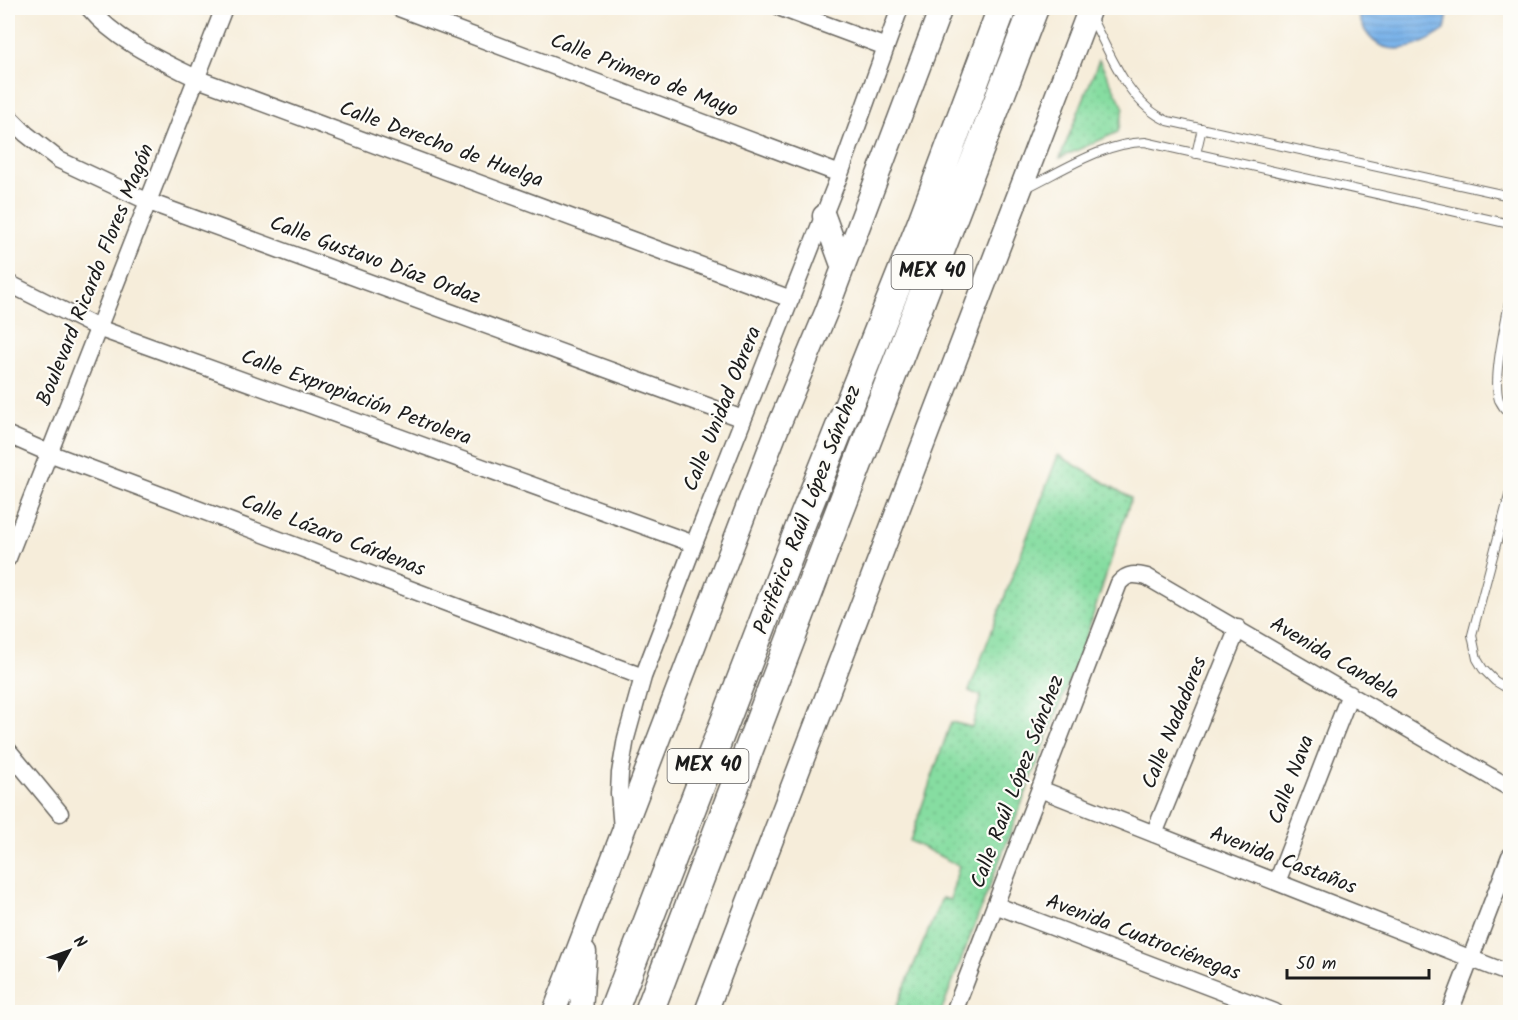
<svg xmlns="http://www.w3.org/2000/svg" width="1518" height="1020" font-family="Kalam,sans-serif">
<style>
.grass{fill:url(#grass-dots);stroke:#517c5e;stroke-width:1.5}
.water{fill:url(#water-rules);stroke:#4a6782;stroke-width:1.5}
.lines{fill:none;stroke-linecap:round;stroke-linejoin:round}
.lane-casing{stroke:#68655e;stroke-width:10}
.street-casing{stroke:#68655e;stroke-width:19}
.secondary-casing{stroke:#68655e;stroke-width:25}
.highway-casing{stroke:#68655e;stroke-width:31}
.lane{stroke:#fff;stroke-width:8}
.street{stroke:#fff;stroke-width:16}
.secondary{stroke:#fff;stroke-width:22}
.highway{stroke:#fff;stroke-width:28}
.labels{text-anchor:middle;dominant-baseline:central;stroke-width:4.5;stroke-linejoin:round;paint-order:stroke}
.shield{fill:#fdfcf7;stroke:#605f5e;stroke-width:1.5}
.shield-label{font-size:20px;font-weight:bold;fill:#1c1c1c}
.street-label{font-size:21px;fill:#1c1c1c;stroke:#fdfcf7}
</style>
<defs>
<pattern id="grass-dots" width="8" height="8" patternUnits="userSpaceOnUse" patternTransform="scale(1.5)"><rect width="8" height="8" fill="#86dda1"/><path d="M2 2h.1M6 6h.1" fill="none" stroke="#73bd8a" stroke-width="1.8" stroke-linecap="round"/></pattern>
<pattern id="water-rules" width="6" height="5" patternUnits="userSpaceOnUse" patternTransform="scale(1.5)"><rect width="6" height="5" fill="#79b2e9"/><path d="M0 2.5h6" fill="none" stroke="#6898c7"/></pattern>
</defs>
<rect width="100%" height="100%" fill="#fdfcf7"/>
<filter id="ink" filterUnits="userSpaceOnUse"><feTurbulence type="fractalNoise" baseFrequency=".0167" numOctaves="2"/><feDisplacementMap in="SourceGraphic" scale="12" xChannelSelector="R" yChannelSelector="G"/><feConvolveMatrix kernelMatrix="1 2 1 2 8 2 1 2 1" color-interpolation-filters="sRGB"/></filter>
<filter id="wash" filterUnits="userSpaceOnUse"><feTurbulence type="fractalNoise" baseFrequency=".008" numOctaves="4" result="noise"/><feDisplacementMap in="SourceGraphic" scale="24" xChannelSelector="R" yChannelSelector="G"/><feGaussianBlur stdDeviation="1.35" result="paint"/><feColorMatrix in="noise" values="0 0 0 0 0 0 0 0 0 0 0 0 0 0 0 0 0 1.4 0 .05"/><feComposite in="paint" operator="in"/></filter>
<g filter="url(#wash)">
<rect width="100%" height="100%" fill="#f6edda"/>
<path class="grass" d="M1099,60L1124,108L1118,132L1060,158Z
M1058,455L1131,498L1086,637L941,1012H894L942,898L950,900L959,866L910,841L951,722L972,727L981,696L969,691Z"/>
<path class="water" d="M1357,8H1449L1445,30C1408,56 1368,61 1357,8Z"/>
</g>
<g filter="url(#ink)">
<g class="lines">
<g class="lane-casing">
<path id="lane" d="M1091,17C1110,53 1128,104 1168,121L1510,196
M1196,154L1202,128
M1024,189C1062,171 1102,143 1145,142L1510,224
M1510,297C1506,321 1492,378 1499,400C1502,406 1506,411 1510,415
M1510,492L1472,635L1477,659L1483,669L1495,681L1510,690"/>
</g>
<g class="street-casing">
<path id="street" d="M89,8C118,42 158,59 198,79L791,299
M399,8L840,174
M781,8L886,47
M8,116L26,134L59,160L149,202L743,419
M8,283L98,328L694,544
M8,435L49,453L643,677
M8,558L224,8
M8,750L60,813
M1040,789L1510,974
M622,829L619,793L620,773L626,738L643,677L694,544L840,174L900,8
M1154,834L1238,628
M1277,882L1350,694
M995,905L1275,1012
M954,1012L1119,583C1128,573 1135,574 1147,577L1510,788
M1450,1012L1510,856"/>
</g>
<g class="secondary-casing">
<path id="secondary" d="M824,216L843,268
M554,1012L776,432L827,310L941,8
M581,1012L585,952
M706,1012L1090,8"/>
</g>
<g class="highway-casing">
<path id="highway" d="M613,1012L803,519L922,222L1002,8
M649,1012L830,536L1034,8"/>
</g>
<use href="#lane" class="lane"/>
<use href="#street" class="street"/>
<use href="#secondary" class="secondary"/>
<use href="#highway" class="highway"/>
</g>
</g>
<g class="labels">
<g class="shield">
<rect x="891.5" y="255" width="81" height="34" rx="4.5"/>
<rect x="667.5" y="749" width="81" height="34" rx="4.5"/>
</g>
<g class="shield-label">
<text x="932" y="272">MEX 40</text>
<text x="708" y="766">MEX 40</text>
</g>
<g class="street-label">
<text transform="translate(644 76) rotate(21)">Calle Primero de Mayo</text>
<text transform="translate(441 145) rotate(20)">Calle Derecho de Huelga</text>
<text transform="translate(375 261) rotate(20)">Calle Gustavo Díaz Ordaz</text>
<text transform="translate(96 275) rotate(-68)">Boulevard Ricardo Flores Magón</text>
<text transform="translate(356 398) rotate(20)">Calle Expropiación Petrolera</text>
<text transform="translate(723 409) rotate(-68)">Calle Unidad Obrera</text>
<text transform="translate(808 510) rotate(-69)">Periférico Raúl López Sánchez</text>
<text transform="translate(333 536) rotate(21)">Calle Lázaro Cárdenas</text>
<text transform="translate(1334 659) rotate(30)">Avenida Candela</text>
<text transform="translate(1175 723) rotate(-68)">Calle Nadadores</text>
<text transform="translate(1292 780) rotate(-69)">Calle Nava</text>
<text transform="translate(1018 782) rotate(-69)">Calle Raúl López Sánchez</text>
<text transform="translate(1283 861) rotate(21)">Avenida Castaños</text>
<text transform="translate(1143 938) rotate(21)">Avenida Cuatrociénegas</text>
</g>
</g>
<rect width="1518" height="1020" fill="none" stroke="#fdfcf7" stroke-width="30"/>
<g transform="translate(69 951) rotate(50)" stroke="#fdfcf7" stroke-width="4.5" paint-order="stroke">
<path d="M0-4.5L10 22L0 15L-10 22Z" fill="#1c1c1c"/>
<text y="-9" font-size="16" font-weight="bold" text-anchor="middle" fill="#1c1c1c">N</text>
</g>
<path d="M1287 969v9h142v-9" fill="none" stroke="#1c1c1c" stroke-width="3"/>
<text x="1296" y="969" font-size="18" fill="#1c1c1c" stroke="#fdfcf7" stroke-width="4.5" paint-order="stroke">50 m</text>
</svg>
